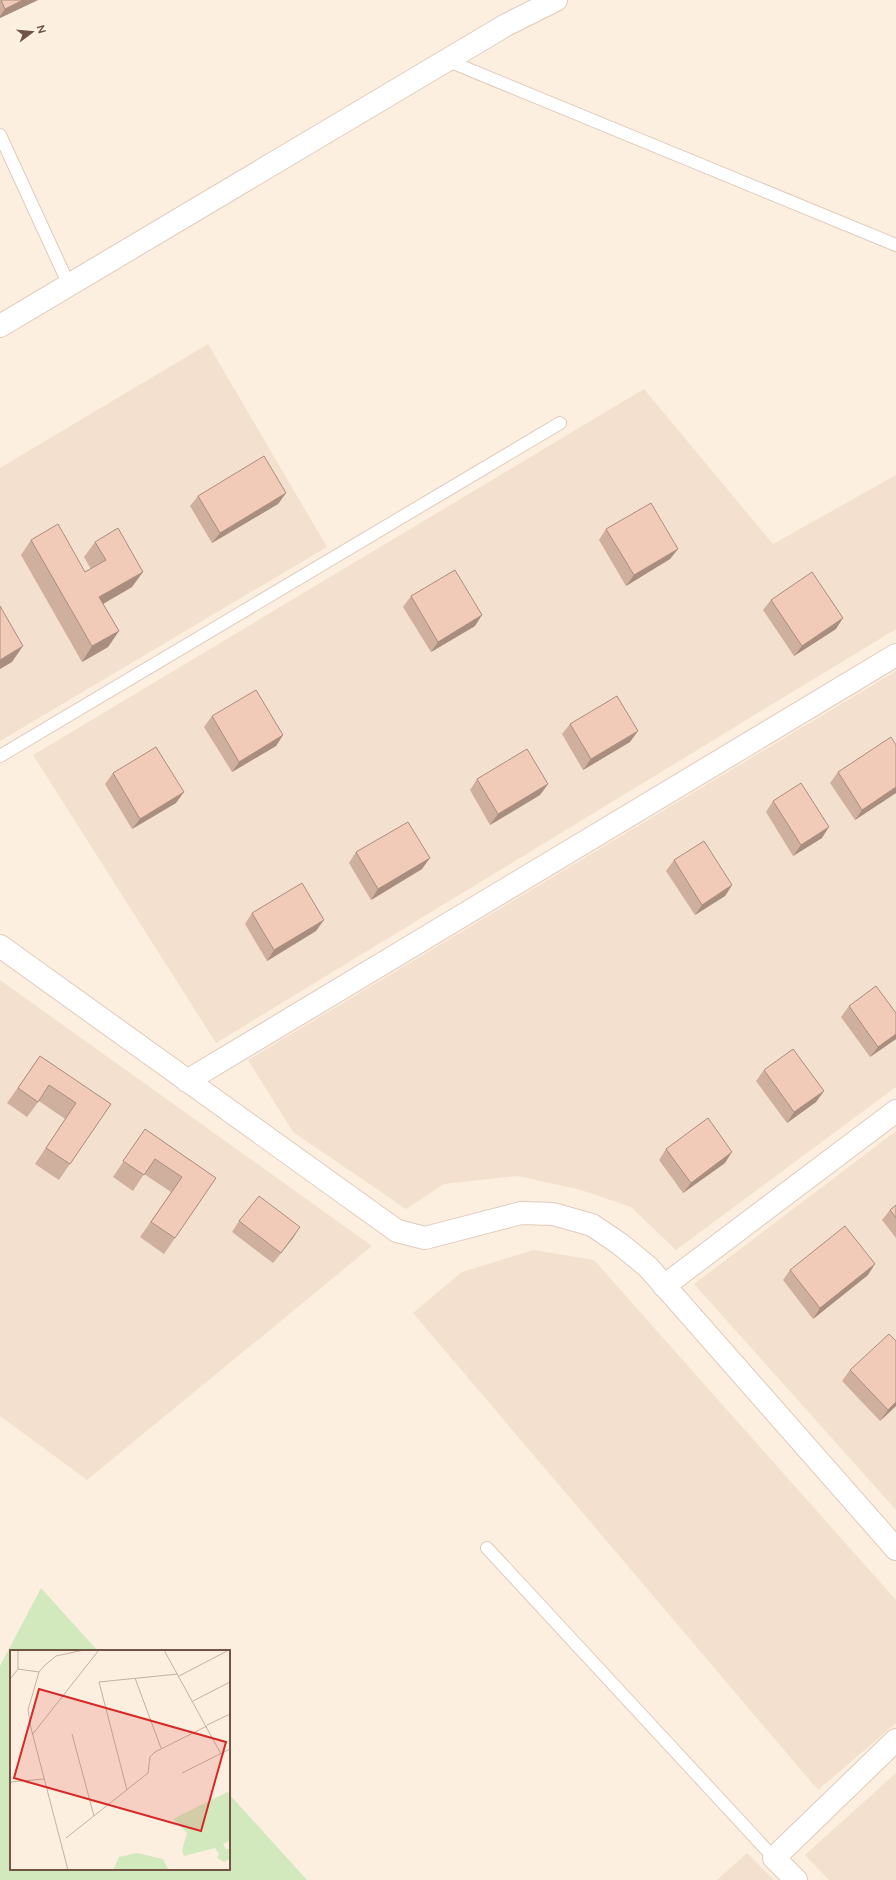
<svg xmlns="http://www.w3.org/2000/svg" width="896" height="1880" font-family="Raleway,sans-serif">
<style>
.residential{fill:#f4e0ce}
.green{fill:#d2e9be}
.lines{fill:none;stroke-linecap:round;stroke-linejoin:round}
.service-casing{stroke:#e0cbbb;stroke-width:14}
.minor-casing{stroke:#e0cbbb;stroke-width:24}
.service{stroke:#fff;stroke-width:12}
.minor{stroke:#fff;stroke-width:22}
.wall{fill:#cfaf9d}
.shaded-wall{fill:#a98e80}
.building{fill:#f1cbb7;stroke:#a98e80}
.inset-road{fill:none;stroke:#c5b1a2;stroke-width:1}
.view{fill:#d62828;fill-opacity:0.15;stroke:#d62828;stroke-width:2}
.inset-edge{fill:none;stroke:#725447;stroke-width:2}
</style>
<rect width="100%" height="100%" fill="#fcefdf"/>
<path class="residential" d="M208,344L327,547L0,741V468Z
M644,389L773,544L896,475V629L216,1043L33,755Z
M896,671V1087L676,1250L631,1207L581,1190L518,1176L444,1184L406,1209L293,1132L248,1060Z
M0,980L372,1246L87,1480L0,1416Z
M896,1131V1510L694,1284Z
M533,1250L594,1260L896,1600V1723L818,1790L413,1313L462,1272Z
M896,1773V1880H829L805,1855Z
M747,1853L774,1880H717Z"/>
<path class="green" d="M41,1588L98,1651H11V1869H229V1794L307,1880H0V1666Z"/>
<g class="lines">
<g class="service-casing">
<path id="service" d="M446,60L896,245
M0,135L69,285
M0,756L560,423
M487,1548L774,1858"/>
</g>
<g class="minor-casing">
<path id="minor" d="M0,326L506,25L556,0
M0,946L397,1231L425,1238L521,1213L553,1214L592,1225L620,1244L648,1267L896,1549
M187,1081L896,655
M664,1286L896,1111
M796,1880L774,1858L896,1740"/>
</g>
<use href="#service" class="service"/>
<use href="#minor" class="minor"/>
</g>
<path class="wall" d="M0,0H38L0,18Z
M286,493L278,504L212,543L190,506L198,496Z
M606,529L678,549L670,559L626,586L599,540Z
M31,540L85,572L91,569L84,557L95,542L132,587L103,604L119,631L108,647L82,662L21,555Z
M411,596L475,626L431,652L403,607Z
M771,600L836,629L794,656L763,610Z
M212,716L283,735L276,746L232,772L204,727Z
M570,724L630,742L583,770L562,734Z
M838,772L896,793L855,820L830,783Z
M113,773L176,803L132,829L105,784Z
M477,779L548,784L540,795L490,825L470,790Z
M773,801L822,838L793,856L766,812Z
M356,852L422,869L371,900L349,863Z
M674,860L732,885L725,896L695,915L666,871Z
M252,913L316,931L267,961L245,924Z
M849,1006L896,1013V1039L870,1057L841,1017Z
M40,1056L111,1104L59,1180L35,1164L65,1119L39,1101L27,1117L7,1103Z
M764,1070L824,1091L816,1102L787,1123L756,1081Z
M145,1129L216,1178L164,1254L140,1237L171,1192L144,1174L133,1191L113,1177Z
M666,1149L725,1163L683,1193L659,1160Z
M896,1205V1238L882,1220L890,1210Z
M239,1221L293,1238L273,1263L232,1232Z
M790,1270L868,1275L813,1319L783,1280Z
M896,1341V1406L880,1421L842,1381L850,1370Z"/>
<path class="shaded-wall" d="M23,0H38L0,18V16L5,9Z
M286,493L278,504L212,543L220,533Z
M678,549L670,559L626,586L634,575Z
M143,572L132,587L89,612L99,597Z
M482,615L475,626L431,652L438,642Z
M843,618L836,629L794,656L802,646Z
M119,631L108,647L82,662L92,646Z
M23,646L12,662L0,669V660Z
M638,731L630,742L583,770L591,759Z
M283,735L276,746L232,772L239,762Z
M548,784L540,795L490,825L498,814Z
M896,787V793L855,820L862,810Z
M184,792L176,803L132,829L140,819Z
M829,827L822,838L793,856L801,845Z
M430,858L422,869L371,900L378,889Z
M732,885L725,896L695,915L702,905Z
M324,920L316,931L267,961L274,950Z
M896,1034V1039L870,1057L878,1047Z
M824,1091L816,1102L787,1123L794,1112Z
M732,1152L725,1163L683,1193L691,1183Z
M300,1227L293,1238L273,1263L281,1253Z
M875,1264L868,1275L813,1319L820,1308Z
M896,1402V1406L880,1421L888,1410Z"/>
<path class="building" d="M1,0H23L5,9Z
M264,456L286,493L220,533L198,496Z
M651,503L678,549L634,575L606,529Z
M58,524L85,572L106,560L95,542L118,528L143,572L99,597L119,631L92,646L31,540Z
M455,570L482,615L438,642L411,596Z
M812,572L843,618L802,646L771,600Z
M0,606L23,646L0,660Z
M256,690L283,735L239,762L212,716Z
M617,696L638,731L591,759L570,724Z
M891,737L896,745V787L862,810L838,772Z
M156,747L184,792L140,819L113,773Z
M527,749L548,784L498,814L477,779Z
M801,783L829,827L801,845L773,801Z
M408,822L430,858L378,889L356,852Z
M704,841L732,885L702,905L674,860Z
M302,883L324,920L274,950L252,913Z
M876,986L896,1013V1034L878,1047L849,1006Z
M793,1049L824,1091L794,1112L764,1070Z
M40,1056L111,1104L70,1164L46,1148L76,1103L49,1085L38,1102L18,1088Z
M708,1118L732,1152L691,1183L666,1149Z
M145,1129L216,1178L175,1238L151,1222L182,1177L155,1159L144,1175L123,1161Z
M259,1196L300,1227L281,1253L239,1221Z
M896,1205V1218L890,1210Z
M845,1226L875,1264L820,1308L790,1270Z
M889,1334L896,1341V1402L888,1410L850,1370Z"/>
<g transform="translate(10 1650)">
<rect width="220" height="220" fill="#fcefdf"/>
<path d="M217,142L220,144V191L213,194L216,199H220V209L214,212L207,208L209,204L205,198L174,206L172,200L177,183L163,169ZM127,203L153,209L158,219L103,220L109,207Z" fill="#d2e9be"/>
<path class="inset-road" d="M8,0V19L29,22M154,0L211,104M169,26L219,0M125,28L151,98M0,29L8,19M183,51L220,32M197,75L220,64M62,84L84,166M22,85L89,0M172,123L220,99M0,132L34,129M117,140L89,32L168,24M56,188L138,123L140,107L145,102L197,76M58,220L21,78L18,60L29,22L34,16L46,6L74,0"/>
<path class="view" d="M29,39L216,92L191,181L4,128Z"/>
<rect width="220" height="220" class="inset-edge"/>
</g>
<g transform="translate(32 32) rotate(74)" stroke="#fff4e5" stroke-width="3" paint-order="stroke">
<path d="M0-3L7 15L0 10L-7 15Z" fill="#725447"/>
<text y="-6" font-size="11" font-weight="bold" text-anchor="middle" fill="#725447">N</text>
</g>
</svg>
